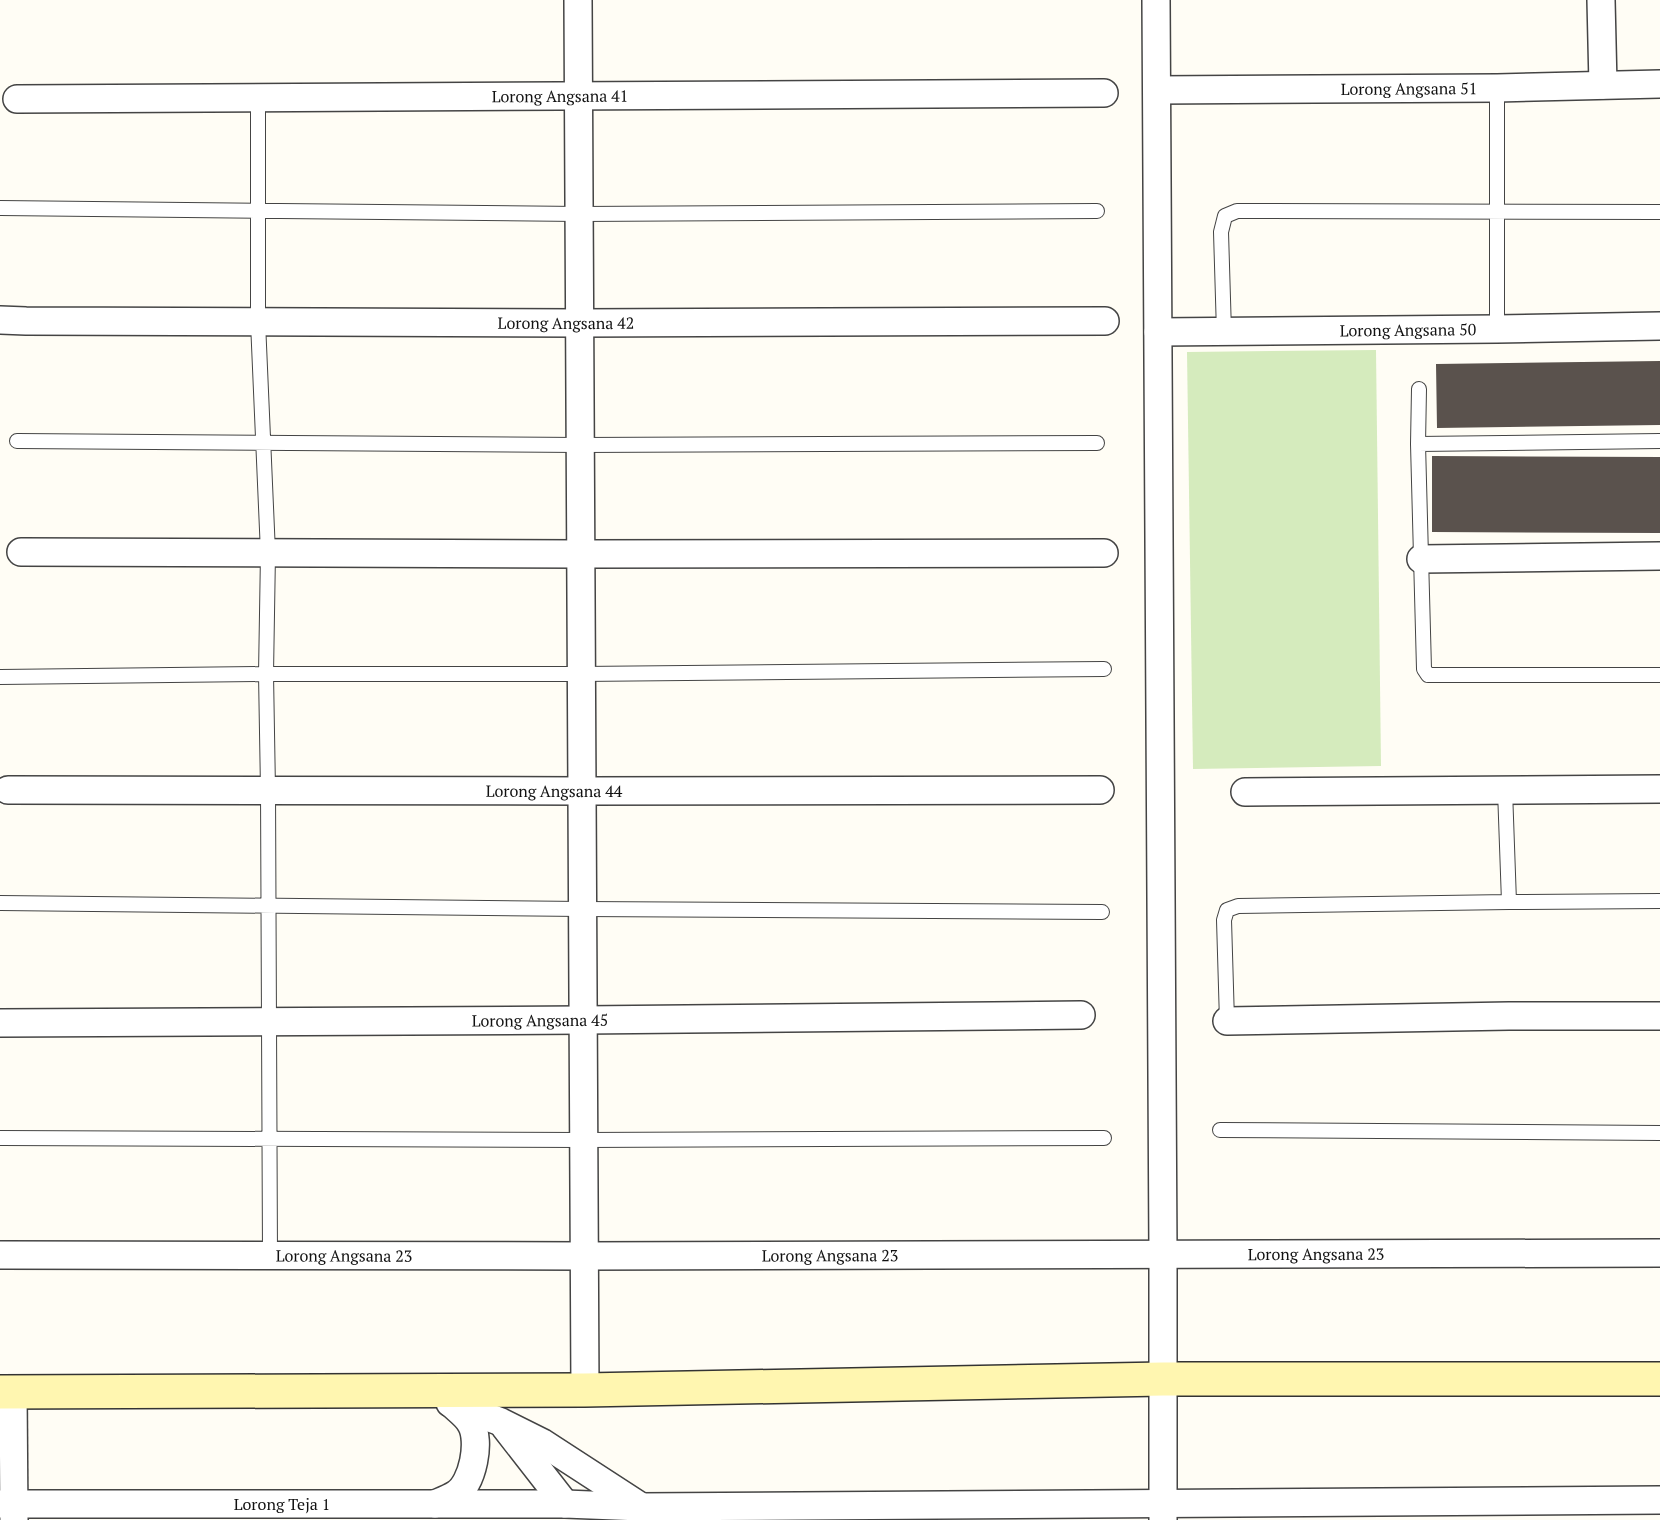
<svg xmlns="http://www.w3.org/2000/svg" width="1660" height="1520" font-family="'PT Serif',serif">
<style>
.green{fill:#d5ebbd}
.building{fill:#5a524d}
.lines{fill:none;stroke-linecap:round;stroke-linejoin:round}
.lane-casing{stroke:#444;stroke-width:16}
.street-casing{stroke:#444;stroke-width:30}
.secondary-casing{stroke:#333;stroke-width:36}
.lane{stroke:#fff;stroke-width:14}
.street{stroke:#fff;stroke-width:27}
.secondary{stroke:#fff6b0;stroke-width:33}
.labels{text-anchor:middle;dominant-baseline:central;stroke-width:6;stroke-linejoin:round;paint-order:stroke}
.street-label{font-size:16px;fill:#111;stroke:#fff}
</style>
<rect width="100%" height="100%" fill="#fffdf5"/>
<path class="green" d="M1376,350L1381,766L1193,769L1187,352Z"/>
<path class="building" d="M1660,361V425L1437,428L1436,364Z
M1432,456L1660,457V533L1432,532Z"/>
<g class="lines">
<g class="lane-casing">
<path id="lane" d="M1497,88V329
M258,98V322L268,553L266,674L268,790L270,1255
M0,208L579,214L1097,211
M1224,332L1221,232L1225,216L1237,211L1660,212
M1419,389L1418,444L1424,669L1428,675H1660
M17,441L580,445L1097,443
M1418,444L1660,441
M0,677L266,674H581L1104,669
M1505,790L1509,902
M0,903L582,909L1102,912
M1227,1021L1224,920L1227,910L1238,906L1509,902L1660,901
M1220,1130L1660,1133
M0,1138L583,1140L1104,1138"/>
</g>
<g class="street-casing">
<g id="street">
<path d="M578,0L585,1390"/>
<path d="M1156,0L1163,1254V1520"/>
<path d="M1601,0L1603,85"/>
<path id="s1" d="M1157,90L1497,88L1660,84"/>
<path id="s2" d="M17,99L1104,93"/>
<path id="s3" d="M0,320L26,321L580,323L1105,321"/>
<path id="s4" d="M1158,332L1497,329L1660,326"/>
<path d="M21,552L581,554L1104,553"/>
<path d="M1421,559L1660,556"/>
<path id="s5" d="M8,790L582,791L1100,790"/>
<path d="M1245,792L1660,789"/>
<path d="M1227,1021L1509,1016H1660"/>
<path id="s6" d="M0,1023L583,1020L1081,1015"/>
<path id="s7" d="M0,1255L584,1256L1660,1253"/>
<path d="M13,1392L14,1520"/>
<path d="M450,1403L501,1422L543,1443L640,1506"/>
<path d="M505,1427L565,1504"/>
<path id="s8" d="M0,1504H565L641,1507L1660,1500"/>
<path d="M435,1504C442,1501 450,1498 456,1494C473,1483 481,1441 471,1424C467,1416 458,1410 452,1404"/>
</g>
</g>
<g class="secondary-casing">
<path id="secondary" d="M0,1392L585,1390L1163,1379H1660"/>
</g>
<use href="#lane" class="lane"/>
<use href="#street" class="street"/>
<use href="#secondary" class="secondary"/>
</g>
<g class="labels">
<g class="street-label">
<text stroke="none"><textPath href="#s1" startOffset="252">Lorong Angsana 51</textPath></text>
<text stroke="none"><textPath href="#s2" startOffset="543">Lorong Angsana 41</textPath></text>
<text stroke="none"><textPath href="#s3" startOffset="566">Lorong Angsana 42</textPath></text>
<text stroke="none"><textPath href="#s4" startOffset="250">Lorong Angsana 50</textPath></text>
<text stroke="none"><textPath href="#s5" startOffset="546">Lorong Angsana 44</textPath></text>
<text stroke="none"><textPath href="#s6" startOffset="540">Lorong Angsana 45</textPath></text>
<text stroke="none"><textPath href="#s7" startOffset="1316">Lorong Angsana 23</textPath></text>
<text stroke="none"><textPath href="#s7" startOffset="344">Lorong Angsana 23</textPath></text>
<text stroke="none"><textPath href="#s7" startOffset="830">Lorong Angsana 23</textPath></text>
<text stroke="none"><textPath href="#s8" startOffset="282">Lorong Teja 1</textPath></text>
</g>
</g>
</svg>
